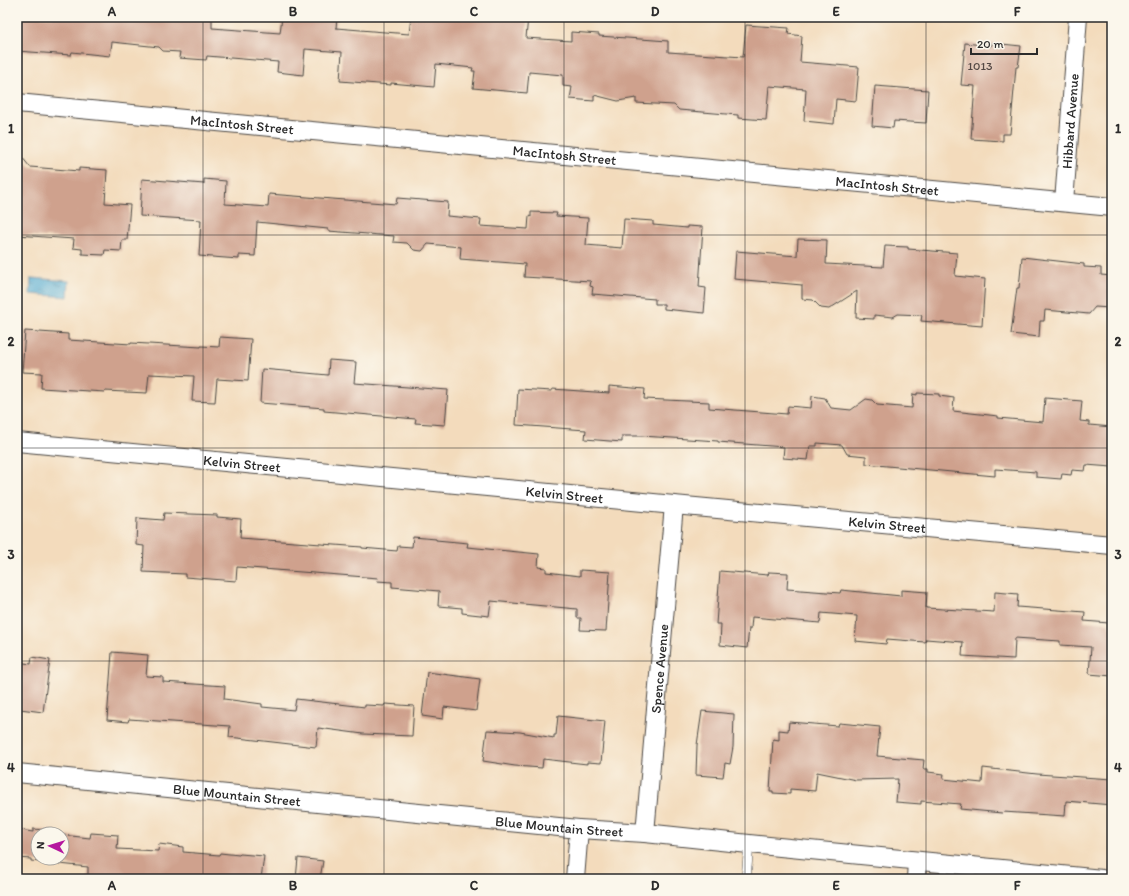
<svg xmlns="http://www.w3.org/2000/svg" width="1129" height="896" font-family="Itim,sans-serif">
<style>
.water{fill:url(#water-ripples);stroke:#406b7e}
.building{fill:#cfa18d}
.lines{fill:none;stroke-linecap:round;stroke-linejoin:round}
.lane-casing{stroke:#494541;stroke-width:10}
.street-casing{stroke:#494541;stroke-width:20}
.lane{stroke:#fff;stroke-width:9}
.street{stroke:#fff;stroke-width:18}
.grid{fill:none;stroke:#2b2b2b;stroke-width:1;stroke-opacity:0.55}
.labels{text-anchor:middle;dominant-baseline:central;stroke-width:3.5;stroke-linejoin:round;paint-order:stroke}
.number-label{font-size:12px;fill:#544844}
.street-label{font-size:14px;fill:#2b2b2b;stroke:#fbf7ec}
.neatline{fill:none;stroke:#2b2b2b;stroke-width:1.5}
.grid-label{font-size:13px;text-anchor:middle;font-weight:bold;fill:#2b2b2b}
</style>
<defs>
<pattern id="water-ripples" width="26" height="14" patternUnits="userSpaceOnUse"><rect width="26" height="14" fill="#55abd1"/><path d="M2 4q2-2 4 0t4 0M15 11q2-2 4 0t4 0" fill="none" stroke="#478baa"/></pattern>
</defs>
<rect width="100%" height="100%" fill="#fbf7ec"/>
<filter id="ink" filterUnits="userSpaceOnUse"><feTurbulence type="fractalNoise" baseFrequency=".025" numOctaves="2"/><feDisplacementMap in="SourceGraphic" scale="8" xChannelSelector="R" yChannelSelector="G"/><feConvolveMatrix kernelMatrix="1 2 1 2 8 2 1 2 1" color-interpolation-filters="sRGB"/></filter>
<filter id="wash" filterUnits="userSpaceOnUse"><feTurbulence type="fractalNoise" baseFrequency=".012" numOctaves="4" result="noise"/><feDisplacementMap in="SourceGraphic" scale="16" xChannelSelector="R" yChannelSelector="G"/><feGaussianBlur stdDeviation="0.9" result="paint"/><feColorMatrix in="noise" values="0 0 0 0 0 0 0 0 0 0 0 0 0 0 0 0 0 1.4 0 .05"/><feComposite in="paint" operator="in"/></filter>
<g filter="url(#wash)">
<rect width="100%" height="100%" fill="#f3dbbc"/>
<path class="water" d="M31,278L69,281L68,297L30,294Z"/>
<g id="blocks">
<path class="building" d="M17,17H212V28L280,33L282,17H337L336,28L409,34L411,17H528L526,38L571,41V32L599,34V36L668,41V52L743,57L746,25L789,28L788,34L802,36L800,62L859,67L856,101L836,99L834,124L804,121L806,89L769,86L766,120L738,118V115L679,110L674,105L636,103V98L618,101L594,95V101L570,99L572,87L563,86V75L529,72L527,93L473,88L475,71H472L473,68L436,64L434,87L391,83V85L340,81L342,52L305,49L303,75L277,72L278,62L207,56L206,60L179,58L180,52L163,51L159,47L112,42L110,56L72,52L71,55L17,51Z
M965,43L991,46L992,43L1021,46L1018,67H1016L1010,134H1003V141L971,139L975,86L961,85Z
M875,86L928,90L926,123L894,121L893,128L872,126Z
M17,151L30,167L79,171V168L107,170L105,203L130,205L127,240H122L121,251L105,250L104,255L82,254V249L73,248L74,239L17,235Z
M142,179L204,184V179L226,181L225,204L268,207L269,194L396,204L397,198L448,202L447,216L481,219L480,226L528,229L529,216L531,217V212L557,213L556,216L588,218L586,245L622,248L624,219L653,221V225L687,228V226L703,227L699,287L706,288L704,313L664,309V304H655V299L592,294L593,287L590,286L591,281L524,277L525,264L460,259L461,247L428,244L422,251L414,250L407,243L393,242L394,236L328,231V229L257,222L255,256L239,255V259L199,256L201,220L140,216Z
M798,239L827,240L826,264L883,267L885,246L908,247V249L957,253L955,276L985,279L982,326L921,321L922,315L898,314L893,317L874,315V319L856,318L857,291L829,309L821,308L813,300L802,299V285L734,279L736,251L797,256Z
M1022,257L1084,264V267L1101,268V275L1112,276L1110,308L1095,307L1089,314L1045,310L1044,321H1040L1039,337L1011,334L1017,288H1019Z
M25,331L68,334V340L131,344V343L201,347V346L219,347L220,337L251,339L248,381L217,379L215,402L192,401L194,376L149,374L147,393L105,391V392L41,388L42,373L22,372Z
M329,360L356,362L354,383L448,390L445,425L415,423L416,419L324,411V408L260,403L262,369L328,375Z
M609,386L645,389L644,399L709,402V408L787,414L788,406L811,408L812,396L825,398L831,408L851,410L866,399L872,400L877,405L912,408L913,394L917,395V393L939,394V396L954,398L953,411L998,416V418L1043,422L1045,398L1082,401L1080,421L1089,422V425L1112,427V467L1086,465L1085,471L1072,470L1071,475L1062,474L1061,479L1036,477V472L995,469V476L866,464V456L847,454L842,445L817,443V446H810L808,460L783,458L784,447L718,442V441L642,436H622V442L585,439L586,430L516,425L518,389L552,391V389L609,393Z
M164,513L217,515V517L241,519L240,538L362,547V548L397,551L398,546L412,547L413,537L436,539V540L468,543L467,547L539,554L538,567L546,568V572L580,576V570L610,572L606,631L580,630L581,618H577V609L491,601L489,616L462,613V608L438,606L439,591L392,587V582L377,581L378,578L237,567L236,581L185,577V574L143,572L144,546L136,545L137,518L163,520Z
M720,571L768,575L769,572L788,573L787,589L840,593L841,590L901,596V590L927,592L926,608L994,612L995,592L1018,594L1017,607L1085,612L1084,621L1109,623V627H1112V676L1089,674L1091,647L1060,645V641L1015,638L1014,659L962,656L963,642L926,639L925,642L887,639L886,644L855,641L857,616L821,613L820,623L752,617L751,628H749L747,648L720,645L721,624H716Z
M112,652L148,655L146,676L163,677V682L225,686L224,699L262,704V707L294,710L296,699L365,707V705L384,706L385,704L414,706L412,736L363,734L318,728L316,747L229,737L230,726L129,719L128,722L107,720Z
M32,657L50,660L43,712L20,709L21,705H17V662L31,664Z
M427,672L480,679L476,711L444,707L443,719L422,716Z
M702,711L734,714L733,747L730,764L725,763L723,777L696,775L697,745Z
M558,716L605,721L601,763L587,762V764L543,759L542,768L515,766L483,761L487,730L520,732L554,738V735H556Z
M789,722L838,726L839,723L880,727L877,756L924,760L923,769H928V772L944,774L943,779L982,783L983,768L1037,774L1112,779V805L1066,801L1065,816L1003,812L1002,813L960,809L961,804L921,801V804L896,802L898,779L856,780L817,772L815,791L790,789V794L773,793V791H770L773,739L779,740V730L788,731Z
M33,829L57,831V834H38V858H62V835L90,838L91,833L118,835L117,849L158,851L159,844L183,847V852L219,855L220,853L239,855L240,854L264,856L261,879H88V867L31,861V859L17,858L20,830L33,832Z
M298,858L323,861L320,879H296Z"/>
</g>
</g>
<g filter="url(#ink)">
<use href="#blocks" fill-opacity="0" stroke="#494541" stroke-width="1"/>
<g class="lines">
<g class="lane-casing">
<path id="lane" d="M746,879L749,844"/>
</g>
<g class="street-casing">
<g id="street">
<path id="s1" d="M17,103L1112,207"/>
<path id="s2" d="M1064,202L1078,17"/>
<path id="s3" d="M17,442L674,505L1112,545"/>
<path id="s4" d="M17,773L579,829L645,833L749,844L1102,879"/>
<path id="s5" d="M645,833L674,505"/>
<path d="M575,879L579,829"/>
<path d="M916,879L917,861"/>
</g>
</g>
<use href="#lane" class="lane"/>
<use href="#street" class="street"/>
</g>
</g>
<path class="grid" d="M203,17V879M384,17V879M564,17V879M745,17V879M926,17V879M17,235H1112M17,448H1112M17,661H1112"/>
<g class="labels">
<g class="number-label">
<text x="980" y="66">1013</text>
</g>
<g class="street-label">
<text stroke="none"><textPath href="#s2" startOffset="81">Hibbard Avenue</textPath></text>
<text stroke="none"><textPath href="#s1" startOffset="226">MacIntosh Street</textPath></text>
<text stroke="none"><textPath href="#s1" startOffset="550">MacIntosh Street</textPath></text>
<text stroke="none"><textPath href="#s1" startOffset="874">MacIntosh Street</textPath></text>
<text stroke="none"><textPath href="#s3" startOffset="226">Kelvin Street</textPath></text>
<text stroke="none"><textPath href="#s3" startOffset="550">Kelvin Street</textPath></text>
<text stroke="none"><textPath href="#s3" startOffset="874">Kelvin Street</textPath></text>
<text stroke="none"><textPath href="#s5" startOffset="165">Spence Avenue</textPath></text>
<text stroke="none"><textPath href="#s4" startOffset="221">Blue Mountain Street</textPath></text>
<text stroke="none"><textPath href="#s4" startOffset="545">Blue Mountain Street</textPath></text>
</g>
</g>
<rect width="1129" height="896" fill="none" stroke="#fbf7ec" stroke-width="44"/>
<g transform="translate(50 846) rotate(274)"><circle r="19" fill="#fbf7ec" stroke="#a8a59f"/>
<path d="M0-3L7 15L0 10L-7 15Z" fill="#b5179e"/>
<text y="-6" font-size="11" font-weight="bold" text-anchor="middle" fill="#2b2b2b">N</text>
</g>
<path d="M971 48v6h66v-6" fill="none" stroke="#2b2b2b" stroke-width="2"/>
<text x="977" y="48" font-size="12" fill="#2b2b2b" stroke="#fbf7ec" stroke-width="3" paint-order="stroke">20 m</text>
<rect x="22" y="22" width="1085" height="852" class="neatline"/>
<g class="grid-label">
<text x="112" y="16">A</text>
<text x="293" y="16">B</text>
<text x="474" y="16">C</text>
<text x="655" y="16">D</text>
<text x="836" y="16">E</text>
<text x="1017" y="16">F</text>
<text x="11" y="133">1</text>
<text x="1118" y="133">1</text>
<text x="11" y="346">2</text>
<text x="1118" y="346">2</text>
<text x="11" y="559">3</text>
<text x="1118" y="559">3</text>
<text x="11" y="772">4</text>
<text x="1118" y="772">4</text>
<text x="112" y="890">A</text>
<text x="293" y="890">B</text>
<text x="474" y="890">C</text>
<text x="655" y="890">D</text>
<text x="836" y="890">E</text>
<text x="1017" y="890">F</text>
</g>
</svg>
